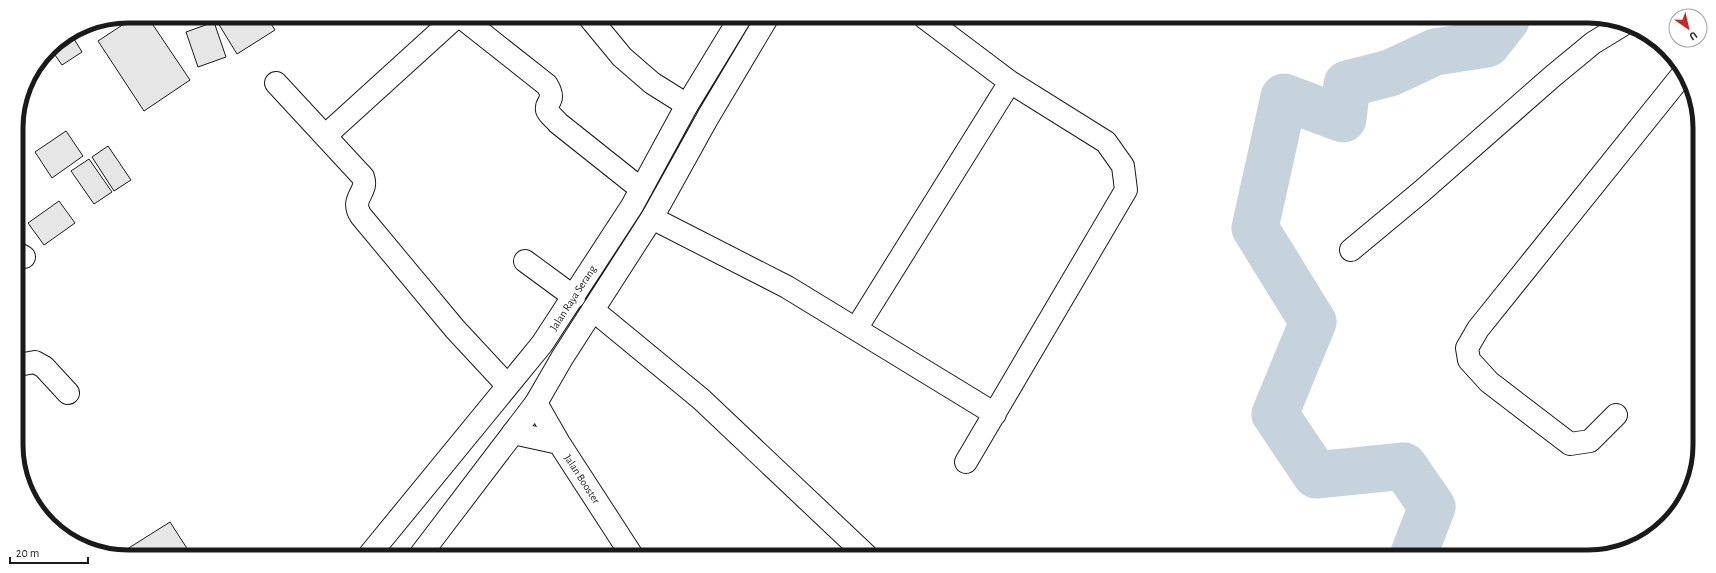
<svg xmlns="http://www.w3.org/2000/svg" width="1716" height="573" font-family="'Alegreya Sans',sans-serif">
<style>
.lines{fill:none;stroke-linecap:round;stroke-linejoin:round}
.river{stroke:#c6d2dc;stroke-width:47}
.building{fill:#e6e6e6;stroke:#1a1a1a}
.minor-casing{stroke:#1a1a1a;stroke-width:24}
.highway-casing{stroke:#1a1a1a;stroke-width:24}
.minor{stroke:#fff;stroke-width:22}
.highway{stroke:#fff;stroke-width:22}
.labels{text-anchor:middle;dominant-baseline:central;stroke-width:3;stroke-linejoin:round;paint-order:stroke}
.street-label{font-size:11px;fill:#1a1a1a;stroke:#fff}
.rim{fill:none;stroke:#1a1a1a;stroke-width:5}
</style>
<rect width="100%" height="100%" fill="#fff"/>
<g class="lines">
<path class="river" d="M1413,556L1432,507L1404,466L1316,475L1275,414L1313,322L1255,228L1284,97L1343,119L1347,84L1390,73L1435,52L1487,44L1506,20"/>
</g>
<path class="building" d="M136,16H147L190,80L144,111L98,41Z
M228,16H266L275,30L237,54L218,23Z
M214,22L226,57L198,67L186,32Z
M71,34L82,52L62,65L50,48Z
M66,131L83,156L52,178L35,152Z
M108,146L131,180L114,191L92,157Z
M89,159L112,192L94,204L71,171Z
M17,171L23,181L17,185Z
M59,201L75,223L44,245L28,223Z
M170,522L190,553H125L124,551Z"/>
<g class="lines">
<g class="minor-casing">
<path id="minor" d="M461,17L547,85C557,102 545,101 547,110C548,114 555,119 558,123L641,189
M589,17L622,57L652,83L687,105
M925,18L1010,82L1106,142L1123,166L1126,190L966,462
M276,83L363,177C369,193 349,198 361,216L455,329L507,385
M325,136L456,17
M652,218L787,287L995,414
M1351,250L1422,191L1553,76L1593,43L1624,24
M17,253L24,257
M525,261L574,297
M593,310L701,399L866,555
M856,329L1010,82
M18,365L35,362L44,367L68,393
M536,403L559,443L631,554
M1616,415L1590,441L1570,444L1489,382L1469,360L1467,348L1478,329L1682,75
M513,433L559,443"/>
</g>
<g class="highway-casing">
<path id="highway" d="M370,554L542,344L632,206L687,105L740,18
M421,554L536,403L562,358L652,218L708,117L767,18"/>
</g>
<use href="#minor" class="minor"/>
<use href="#highway" class="highway"/>
</g>
<g class="labels">
<g class="street-label">
<text transform="translate(573 298) rotate(-57)">Jalan Raya Serang</text>
<text transform="translate(582 479) rotate(57)">Jalan Booster</text>
</g>
</g>
<path d="M0 0H1716V573H0ZM128 23H1588A105 105 0 0 1 1693 128V445A105 105 0 0 1 1588 550H128A105 105 0 0 1 23 445V128A105 105 0 0 1 128 23Z" fill="#fff" fill-rule="evenodd"/>
<path class="rim" d="M128 23H1588A105 105 0 0 1 1693 128V445A105 105 0 0 1 1588 550H128A105 105 0 0 1 23 445V128A105 105 0 0 1 128 23Z"/>
<g transform="translate(1688 28) rotate(146)"><circle r="19" fill="#ffffff" stroke="#a3a3a3"/>
<path d="M0-3L7 15L0 10L-7 15Z" fill="#c62828"/>
<text y="-6" font-size="11" font-weight="bold" text-anchor="middle" fill="#1a1a1a">U</text>
</g>
<path d="M10 557v6h78v-6" fill="none" stroke="#1a1a1a" stroke-width="2"/>
<text x="16" y="557" font-size="12" fill="#1a1a1a" stroke="#ffffff" stroke-width="3" paint-order="stroke">20 m</text>
</svg>
